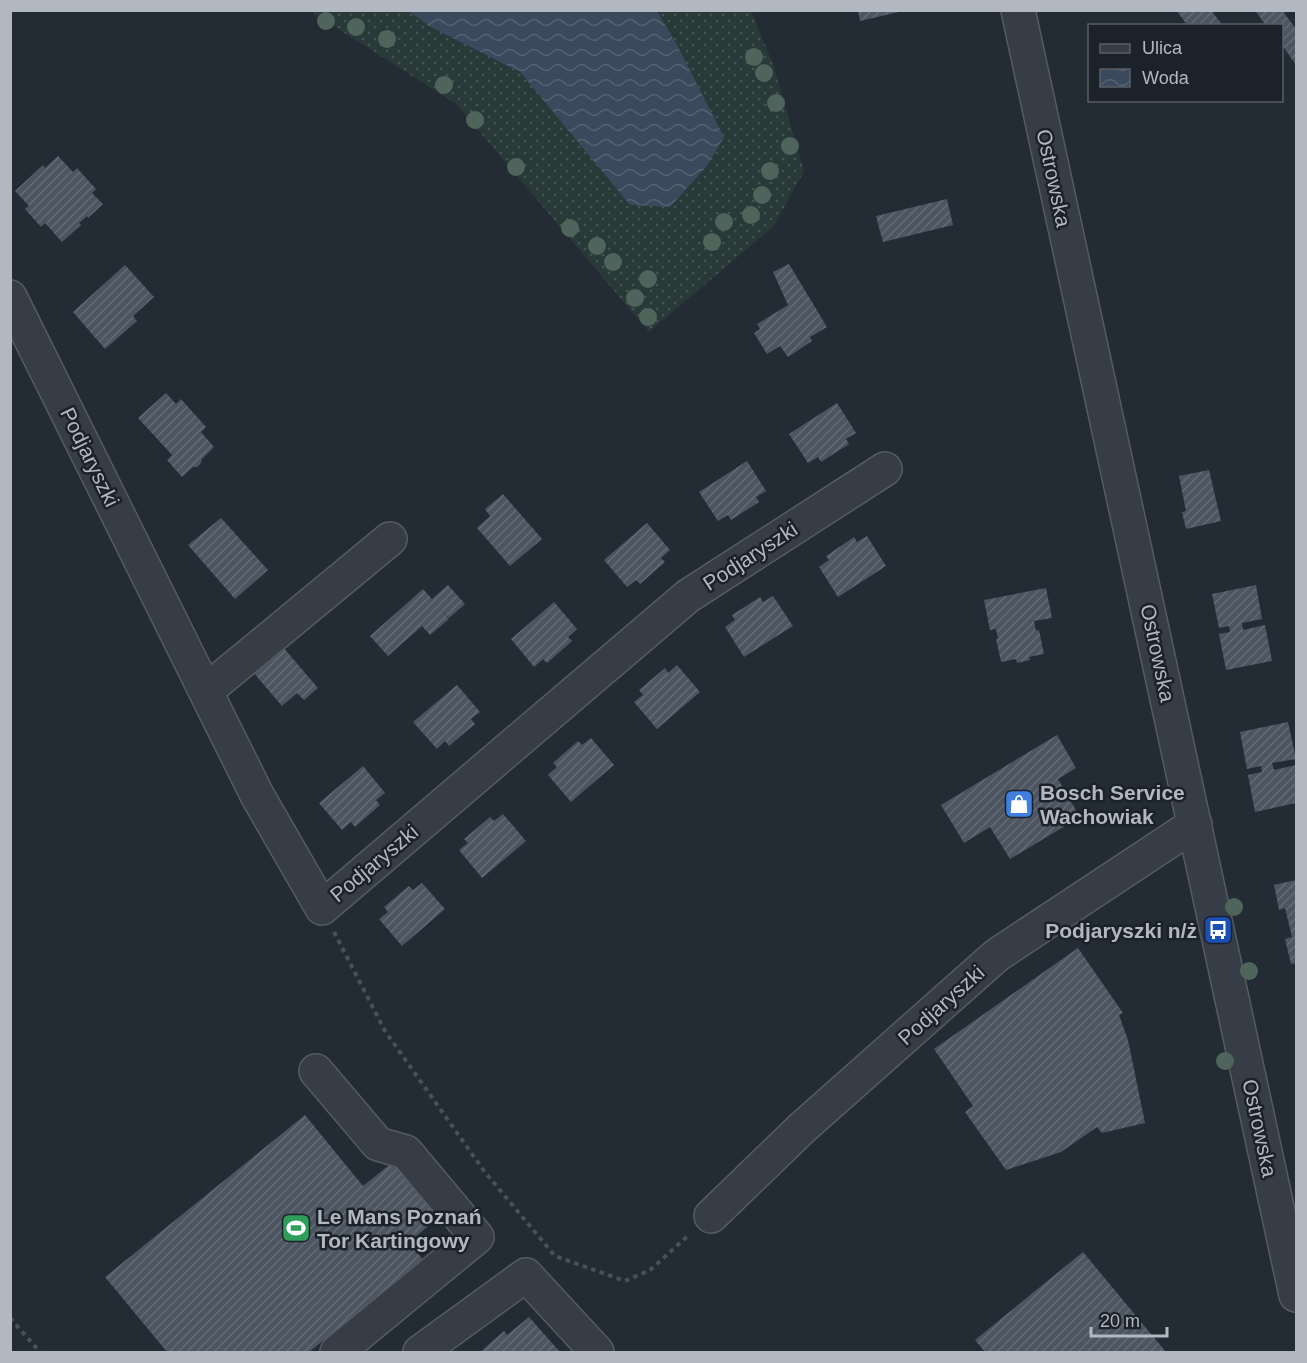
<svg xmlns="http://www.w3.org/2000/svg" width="1307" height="1363" font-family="Arial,sans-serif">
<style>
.grass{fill:url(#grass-dots)}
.water{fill:url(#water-waves)}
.building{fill:url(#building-hatch)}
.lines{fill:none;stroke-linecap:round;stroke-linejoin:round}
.minor-casing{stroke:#545b63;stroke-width:36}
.path{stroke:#445455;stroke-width:4;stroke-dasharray:4.5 4.5;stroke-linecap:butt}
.minor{stroke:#363d46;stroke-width:33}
.tree{fill:#4f655b}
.labels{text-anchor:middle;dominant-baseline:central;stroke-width:5;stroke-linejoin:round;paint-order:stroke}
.street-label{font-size:21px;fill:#b1b8c2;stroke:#1c222a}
.poi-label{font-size:21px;font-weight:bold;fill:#b1b8c2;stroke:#1c222a;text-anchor:start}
</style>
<defs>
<pattern id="grass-dots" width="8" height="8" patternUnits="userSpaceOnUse" patternTransform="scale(1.5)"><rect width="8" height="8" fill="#283938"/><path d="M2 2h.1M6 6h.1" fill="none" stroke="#455453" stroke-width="1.8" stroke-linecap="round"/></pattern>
<pattern id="water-waves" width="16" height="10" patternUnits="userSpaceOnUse" patternTransform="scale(1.5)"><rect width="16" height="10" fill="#3a4a5c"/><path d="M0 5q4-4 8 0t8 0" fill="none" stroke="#546272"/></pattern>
<pattern id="building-hatch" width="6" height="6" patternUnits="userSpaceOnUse" patternTransform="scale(1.5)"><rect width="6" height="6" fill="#4c5560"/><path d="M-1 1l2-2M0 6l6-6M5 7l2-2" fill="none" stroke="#636b75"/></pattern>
</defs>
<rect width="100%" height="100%" fill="#232b35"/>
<path class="grass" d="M310,11H751L773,64L804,171L774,226L649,332L456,104Z"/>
<path class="water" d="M409,11H657L677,45L724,137L707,166L670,207L630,205L520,72L429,26Z"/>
<path class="building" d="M858,10H903V11L860,21Z
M1176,10H1211L1223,26H1188Z
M1255,10H1282L1296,29V65L1282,45V26H1266Z
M58,156L73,172L77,168L96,189L92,193L103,204L88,218L87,216L79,223L81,225L62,242L45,223L41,227L25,209L29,206L15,191L43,165L45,168Z
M947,199L953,225L883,242L876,216Z
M789,264L827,327L810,337L812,341L788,357L780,346L767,354L754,333L760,329L757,324L788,305L773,272Z
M125,265L154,297L133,316L137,321L105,349L73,312Z
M166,393L176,404L181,399L206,427L201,432L214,447L202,459L201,463L197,467H193L182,477L167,460L172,455L138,418Z
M837,403L856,433L846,439L849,444L821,462L818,457L808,463L789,434Z
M747,461L766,491L756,497L759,502L731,520L728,515L718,521L699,492Z
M1209,470L1221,521L1186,529L1182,512L1186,511L1179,476Z
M503,494L542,539L510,566L477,528L490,516L485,509Z
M221,518L268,570L235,599L188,545Z
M647,523L670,550L661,558L665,562L640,584L636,580L627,587L604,560Z
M867,536L886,566L838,597L819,567L829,560L826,556L854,537L857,542Z
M448,585L465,604L449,618L441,609L449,619L430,635L422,626L388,656L370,636L423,589L432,599Z
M1256,585L1262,619L1242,623L1243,630L1265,625L1272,661L1226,670L1219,634L1230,632L1229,626L1219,628L1212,594Z
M1046,588L1052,618L1034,621L1036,631L1039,630L1044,654L1029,657L1030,660L1017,663L1016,659L1001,662L996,639H998L996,629L990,630L984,600Z
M773,596L793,626L744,657L725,627L735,620L732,615L760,597L763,602Z
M554,602L577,629L568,637L572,641L547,663L543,659L534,667L511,639Z
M282,646L318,688L304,700L297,693L282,706L252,671Z
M677,665L700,692L657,729L634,702L643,695L639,690L665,668L668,673Z
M457,685L480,712L471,719L475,724L449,746L445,741L437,749L413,722Z
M1288,722L1296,759L1272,763L1274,770L1296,765V803L1255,812L1248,775L1262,772L1261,766L1247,769L1240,732Z
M1057,735L1076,768L1058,779L1080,817L1010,859L990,827L964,843L941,805Z
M591,738L614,765L571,802L548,775L557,767L553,763L578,741L582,745Z
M363,766L385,793L376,800L380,805L355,827L351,822L342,830L319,803Z
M503,814L526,841L482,878L459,850L468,843L464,839L490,817L494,821Z
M1296,880V963L1291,964L1285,939L1292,937L1285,908L1279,910L1274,885Z
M422,883L445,909L402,946L379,919L388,912L384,907L409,886L413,890Z
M1078,948L1123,1013L1119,1015L1128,1040L1145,1123L1102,1133L1097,1127L1061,1152L1006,1170L965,1112L973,1106L934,1049Z
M305,1115L363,1186L398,1158L443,1214L409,1242L423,1260L309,1352H167L105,1277Z
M1083,1252L1166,1352H985L975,1340Z
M529,1317L560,1352H480L504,1331L507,1335Z"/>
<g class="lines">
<g class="minor-casing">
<path id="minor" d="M1018,10L1296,1295
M10,297L257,795L322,908L688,596L885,469
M206,691L390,539
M316,1071L378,1144L406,1152L477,1237L337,1352
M711,1216L802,1128L997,955L1195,824
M420,1352L526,1275L597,1352"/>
</g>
<path class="path" d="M334,932L385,1031L484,1171L555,1256L625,1281L650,1270L689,1235
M10,1318L40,1352"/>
<use href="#minor" class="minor"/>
</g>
<g class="tree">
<circle cx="326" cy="21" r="9"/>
<circle cx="356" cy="27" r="9"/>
<circle cx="387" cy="39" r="9"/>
<circle cx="754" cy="57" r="9"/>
<circle cx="764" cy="73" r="9"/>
<circle cx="444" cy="85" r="9"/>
<circle cx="776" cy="103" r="9"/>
<circle cx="475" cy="120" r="9"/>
<circle cx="790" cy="146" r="9"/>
<circle cx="516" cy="167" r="9"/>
<circle cx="770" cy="171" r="9"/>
<circle cx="762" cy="195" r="9"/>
<circle cx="751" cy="215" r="9"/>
<circle cx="724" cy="222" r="9"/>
<circle cx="570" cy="228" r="9"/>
<circle cx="712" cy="242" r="9"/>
<circle cx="597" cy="246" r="9"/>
<circle cx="613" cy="262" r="9"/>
<circle cx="648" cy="279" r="9"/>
<circle cx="635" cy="298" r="9"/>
<circle cx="648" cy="317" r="9"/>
<circle cx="1234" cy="907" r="9"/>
<circle cx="1249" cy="971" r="9"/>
<circle cx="1225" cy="1061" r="9"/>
</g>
<defs>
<g id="shop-square" transform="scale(1.5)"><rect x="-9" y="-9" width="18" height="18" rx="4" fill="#3f7fe0" stroke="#1c222a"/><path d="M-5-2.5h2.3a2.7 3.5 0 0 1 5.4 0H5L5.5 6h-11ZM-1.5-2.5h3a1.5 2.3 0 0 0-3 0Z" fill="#fff"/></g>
<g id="bus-square" transform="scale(1.5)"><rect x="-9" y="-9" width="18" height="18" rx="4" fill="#1a4fb4" stroke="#1c222a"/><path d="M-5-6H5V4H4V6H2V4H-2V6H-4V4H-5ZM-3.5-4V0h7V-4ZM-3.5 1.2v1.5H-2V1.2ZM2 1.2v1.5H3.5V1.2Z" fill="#fff"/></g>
<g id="stadium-square" transform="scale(1.5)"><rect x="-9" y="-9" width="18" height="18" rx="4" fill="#2e9e5b" stroke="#1c222a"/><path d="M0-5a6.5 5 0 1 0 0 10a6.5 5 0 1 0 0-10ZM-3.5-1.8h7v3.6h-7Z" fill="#fff"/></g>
</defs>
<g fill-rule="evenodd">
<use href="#shop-square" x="1019" y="804"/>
<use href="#bus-square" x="1218" y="930"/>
<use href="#stadium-square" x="296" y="1228"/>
</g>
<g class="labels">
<g class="street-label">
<text transform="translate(1054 178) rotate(78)">Ostrowska</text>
<text transform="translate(90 457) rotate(64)">Podjaryszki</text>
<text transform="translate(750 556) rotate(-33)">Podjaryszki</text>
<text transform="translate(1158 653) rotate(78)">Ostrowska</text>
<text transform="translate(374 863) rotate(-40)">Podjaryszki</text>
<text transform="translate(941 1005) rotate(-42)">Podjaryszki</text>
<text transform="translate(1260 1128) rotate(78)">Ostrowska</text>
</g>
<g class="poi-label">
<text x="1040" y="792">Bosch Service<tspan x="1040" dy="24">Wachowiak</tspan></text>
<text x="1197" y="930" text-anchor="end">Podjaryszki n/ż</text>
<text x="317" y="1216">Le Mans Poznań<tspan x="317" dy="24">Tor Kartingowy</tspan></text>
</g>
</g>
<rect width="1307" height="1363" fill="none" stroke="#b1b8c2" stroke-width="24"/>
<rect x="1088" y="24" width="195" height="78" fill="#1c222a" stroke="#585e67" stroke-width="1.5"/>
<rect x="1100" y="44" width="30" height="9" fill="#363d46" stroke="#585e67" stroke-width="1.5"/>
<text x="1142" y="54" font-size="18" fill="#b1b8c2">Ulica</text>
<rect x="1100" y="69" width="30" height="18" fill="url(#water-waves)" stroke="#585e67" stroke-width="1.5"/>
<text x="1142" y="84" font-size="18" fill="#b1b8c2">Woda</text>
<path d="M1091 1327v9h76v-9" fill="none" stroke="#b1b8c2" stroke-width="3"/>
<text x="1100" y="1327" font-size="18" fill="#b1b8c2" stroke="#1c222a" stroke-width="4.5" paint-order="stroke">20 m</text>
</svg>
